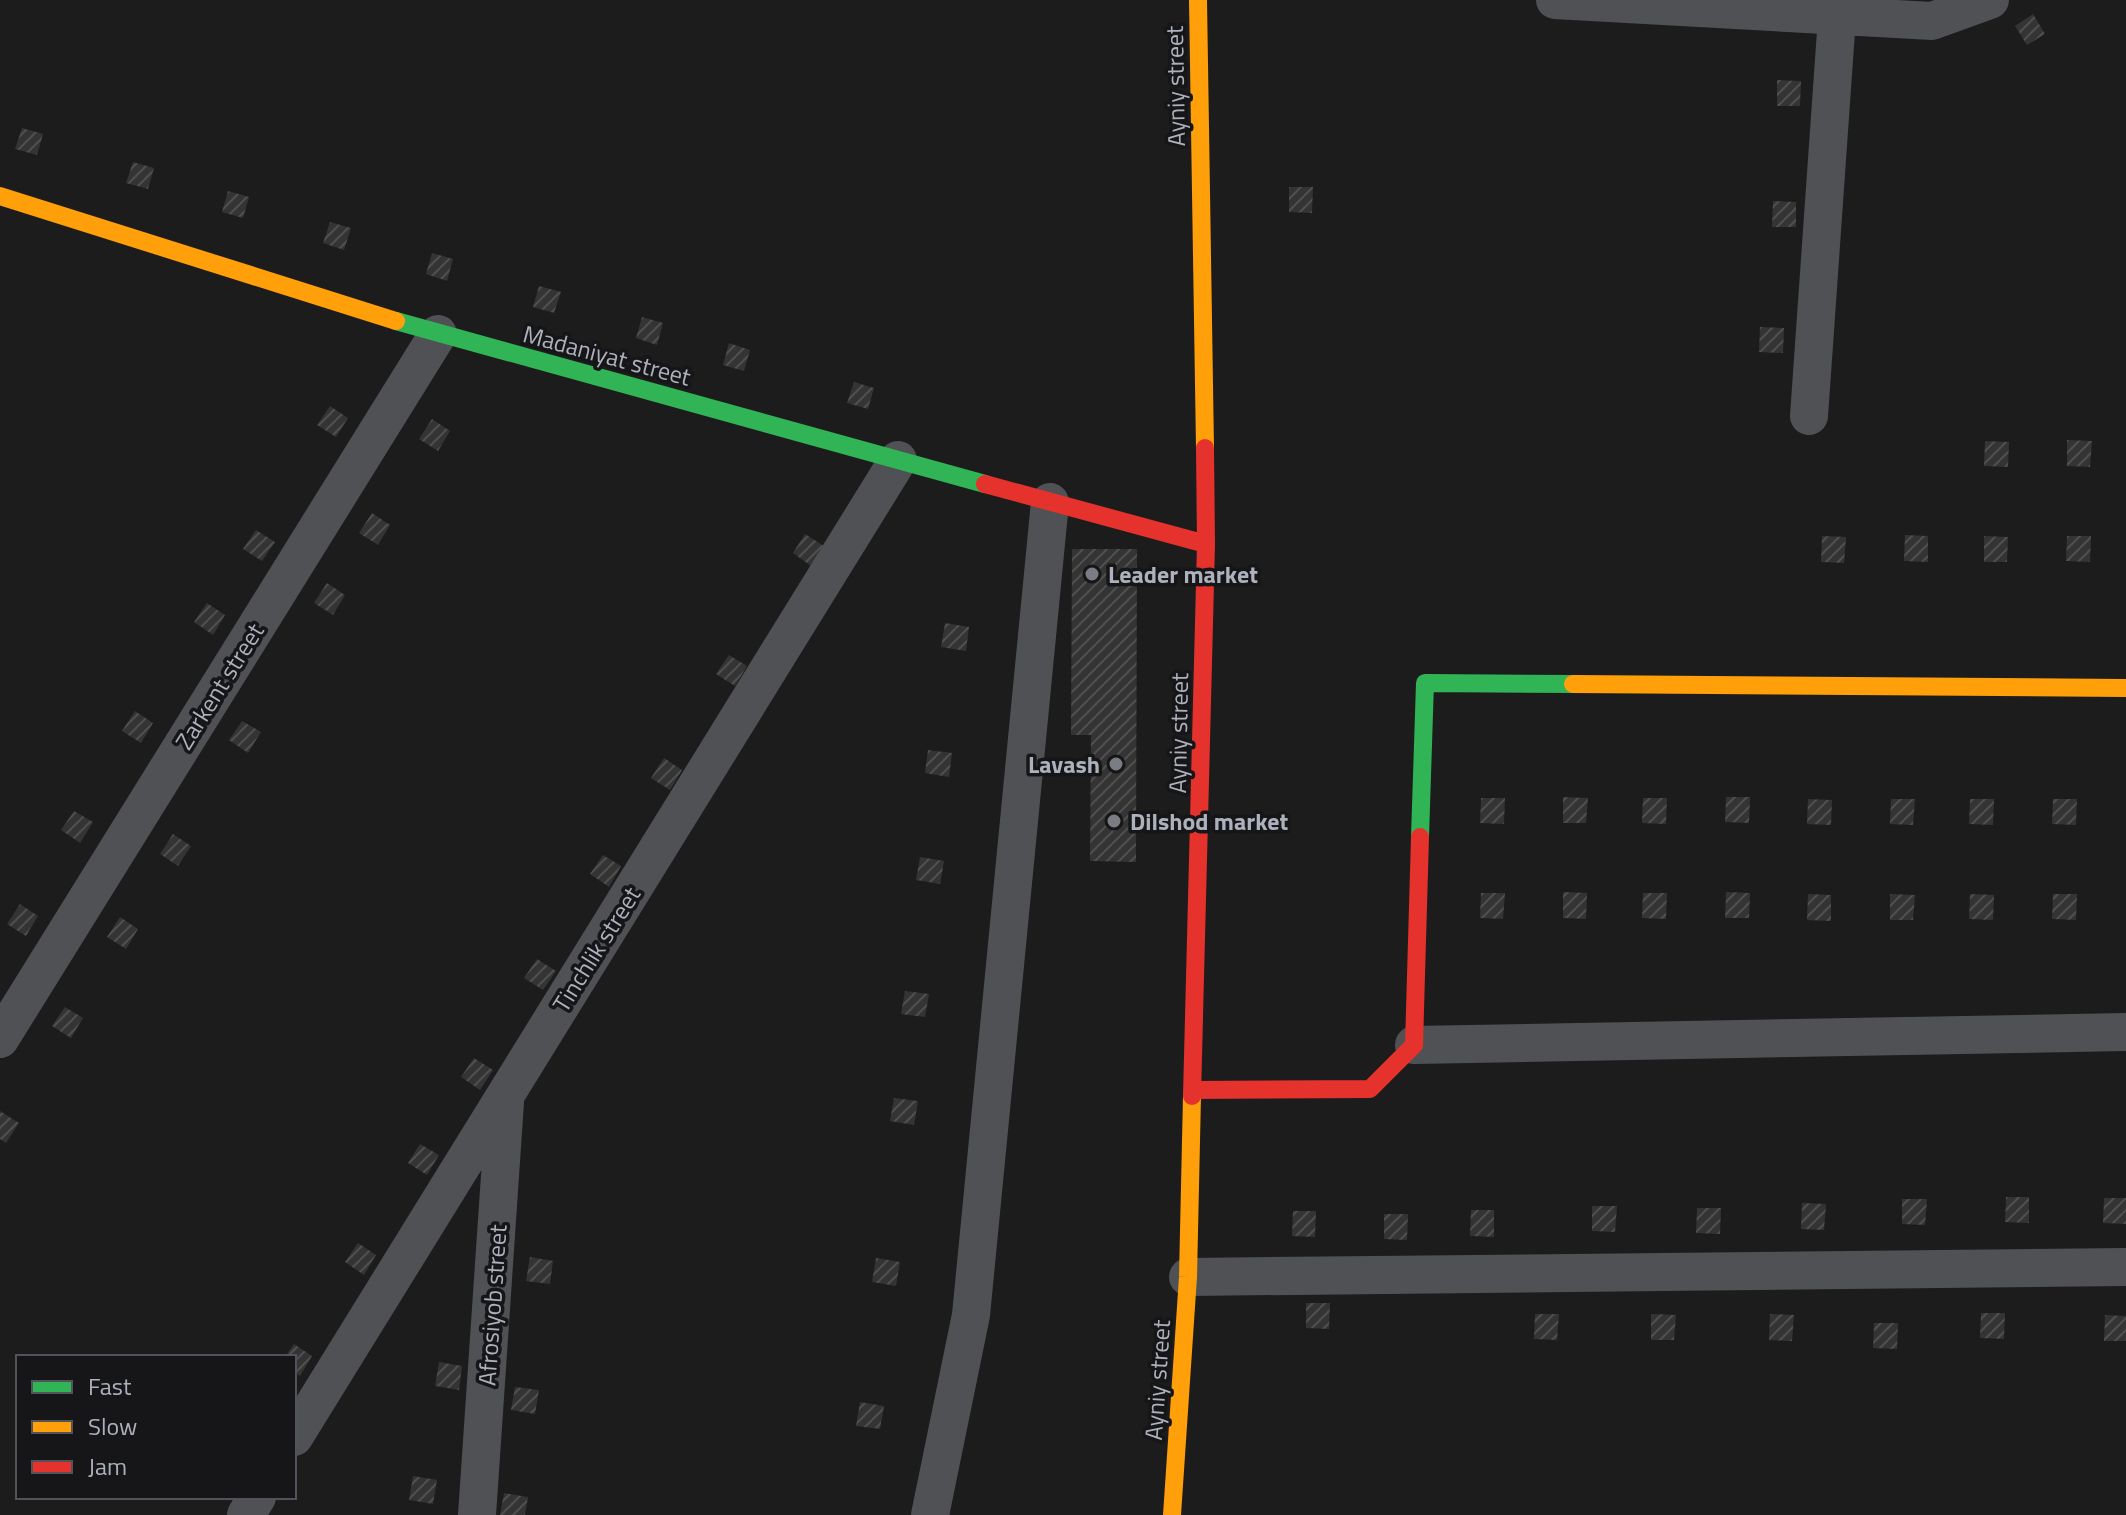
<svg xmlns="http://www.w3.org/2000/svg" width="2126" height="1515" font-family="'Titillium Web',sans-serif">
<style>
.building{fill:url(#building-hatch)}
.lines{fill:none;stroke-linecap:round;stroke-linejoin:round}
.street{stroke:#505155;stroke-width:38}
.fast{stroke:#30b455;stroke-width:18}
.slow{stroke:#ff9f0a;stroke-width:18}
.jam{stroke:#e5322d;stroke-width:18}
.poi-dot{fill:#7a7d84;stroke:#161518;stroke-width:3}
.labels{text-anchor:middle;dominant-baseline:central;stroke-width:7;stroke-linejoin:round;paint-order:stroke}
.street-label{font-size:24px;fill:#adb1bc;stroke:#161518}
.poi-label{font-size:24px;font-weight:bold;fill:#adb1bc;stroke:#161518;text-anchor:start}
</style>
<defs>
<pattern id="building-hatch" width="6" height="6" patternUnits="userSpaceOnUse" patternTransform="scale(2)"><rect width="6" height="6" fill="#343434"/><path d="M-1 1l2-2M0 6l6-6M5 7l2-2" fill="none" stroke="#4f4f4f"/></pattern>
</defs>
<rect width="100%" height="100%" fill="#1c1c1c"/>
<path class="building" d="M2033,14L2045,34L2027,45L2015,26Z
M1777,80L1801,81L1800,106H1777Z
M22,128L43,134L37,155L15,149Z
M133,162L154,168L148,189L126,183Z
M1289,187H1313L1312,213L1289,212Z
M228,191L249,197L243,218L222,212Z
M1773,201L1796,202V227H1772Z
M330,222L351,228L344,250L323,243Z
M432,253L453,259L447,281L426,274Z
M539,286L561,292L554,313L533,307Z
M642,317L663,323L657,345L636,338Z
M1760,327L1784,328L1783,353L1759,352Z
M729,343L750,350L744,371L723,365Z
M854,382L874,388L868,409L847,403Z
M330,406L348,418L336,437L317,425Z
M432,419L450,431L438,451L419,439Z
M2067,440L2092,441L2090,467L2067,466Z
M1985,441L2009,442L2008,467L1984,466Z
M372,513L390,525L378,545L359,533Z
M256,530L275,542L262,561L243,549Z
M805,534L824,546L811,566L793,553Z
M1905,535L1928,536V562L1904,561Z
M1822,536L1846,537L1844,563L1821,562Z
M1984,536L2008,537L2007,562H1984Z
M2067,536H2091L2090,562L2066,561Z
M1072,549H1137L1136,862L1090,861L1091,735H1071Z
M327,583L345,595L333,615L314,603Z
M207,603L225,615L213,635L194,622Z
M945,623L969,627L966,651L941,647Z
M729,655L747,666L735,686L716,674Z
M135,711L153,723L141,743L122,731Z
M242,721L261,732L248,753L229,740Z
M928,750L952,753L949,777L925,773Z
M664,758L682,770L670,790L651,778Z
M1563,797L1588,798L1586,823H1563Z
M1726,797H1750L1749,823L1725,822Z
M1481,798H1505L1504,824L1480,823Z
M1643,798H1667L1666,824L1642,823Z
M1808,799L1832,800L1831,825L1807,824Z
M1891,799H1915L1913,825L1890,824Z
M1970,799H1994L1993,825L1969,824Z
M2053,799H2077L2076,825L2052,824Z
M74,811L93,822L80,843L61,830Z
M173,834L191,846L178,866L160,854Z
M603,855L621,866L609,887L590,874Z
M920,857L944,861L940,884L916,880Z
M1563,892L1587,893L1586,919L1563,918Z
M1726,892L1750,893L1749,918H1725Z
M1481,893H1505L1503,919L1480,918Z
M1643,893H1667L1666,919L1642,918Z
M1808,894L1831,895V921L1807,920Z
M1890,894L1915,895L1913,920H1890Z
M1970,894L1994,895L1993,920L1969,919Z
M2053,894H2077L2076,920L2052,919Z
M20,904L38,916L26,936L7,924Z
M120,917L138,929L126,949L107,937Z
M537,959L556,971L543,990L524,978Z
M905,991L929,994L925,1017L901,1014Z
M65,1007L83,1018L71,1038L52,1026Z
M474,1058L493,1070L480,1090L461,1077Z
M894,1098L918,1101L914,1125L890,1121Z
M0,1111L19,1123L6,1143L0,1139Z
M420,1144L439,1155L427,1175L408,1163Z
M2006,1197H2029V1223L2005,1222Z
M2104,1198H2126V1224L2103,1223Z
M1902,1199H1927L1925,1225L1902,1224Z
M1802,1203L1826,1204L1824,1230L1801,1229Z
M1592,1206H1617L1615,1232L1592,1231Z
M1697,1208H1721L1720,1234L1696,1233Z
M1471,1210H1494V1237L1470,1236Z
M1293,1211H1316L1315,1237L1292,1236Z
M1384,1214H1408L1407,1240L1384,1239Z
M358,1243L376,1255L364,1275L345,1262Z
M530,1257L553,1261L550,1284L526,1281Z
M876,1258L900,1262L896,1286L872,1282Z
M1306,1303H1330L1329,1329L1306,1328Z
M1981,1313H2005L2004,1339L1980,1338Z
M1535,1314H1559L1557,1340L1534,1339Z
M1651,1314L1676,1315L1674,1340H1651Z
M1770,1314L1794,1315L1792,1341L1769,1340Z
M2105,1315L2126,1316V1341H2104Z
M1874,1323H1898L1897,1349L1873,1348Z
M294,1344L312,1356L300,1376L294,1372V1357H285Z
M439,1362L462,1366L459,1390L435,1386Z
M515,1387L539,1390L535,1414L511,1410Z
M860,1402L884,1406L880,1429L856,1426Z
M413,1476L437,1480L433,1504L409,1500Z
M504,1493L528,1497L525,1515H500Z"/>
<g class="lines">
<path class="street" d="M1555,0L1932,21L1990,0
M1809,416L1837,17
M0,1039L438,334
M1414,1045L2126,1032
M1188,1277L2126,1267
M294,1437L898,460
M246,1515L257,1497
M477,1515L505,1102
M930,1515L971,1315L1050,502"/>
<path class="fast" d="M396,321L985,484
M1420,837L1425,683L1573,684"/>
<path class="slow" d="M1198,0L1205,448
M0,196L396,321
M1573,684L2126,688
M1172,1515L1188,1277L1192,1096"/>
<path class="jam" d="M985,484L1206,544
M1192,1090L1370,1089L1414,1045L1420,837
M1192,1096L1206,544L1205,448"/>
</g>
<g class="poi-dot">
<circle cx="1092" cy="574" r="8"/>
<circle cx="1116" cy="764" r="8"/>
<circle cx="1114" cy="821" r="8"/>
</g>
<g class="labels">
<g class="street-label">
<text transform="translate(1175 86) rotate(-91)">Ayniy street</text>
<text transform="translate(607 355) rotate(15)">Madaniyat street</text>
<text transform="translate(219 686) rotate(-58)">Zarkent street</text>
<text transform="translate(1178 733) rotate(-89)">Ayniy street</text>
<text transform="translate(596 949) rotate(-58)">Tinchlik street</text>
<text transform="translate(492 1305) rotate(-86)">Afrosiyob street</text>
<text transform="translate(1157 1380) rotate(-86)">Ayniy street</text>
</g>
<g class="poi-label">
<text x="1108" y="574">Leader market</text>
<text x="1100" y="764" text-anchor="end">Lavash</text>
<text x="1130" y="821">Dilshod market</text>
</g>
</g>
<rect x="16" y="1355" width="280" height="144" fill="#161518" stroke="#52535a" stroke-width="2"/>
<rect x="32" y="1381" width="40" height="12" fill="#30b455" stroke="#52535a" stroke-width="2"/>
<text x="88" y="1395" font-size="24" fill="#adb1bc">Fast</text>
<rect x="32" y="1421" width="40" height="12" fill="#ff9f0a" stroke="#52535a" stroke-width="2"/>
<text x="88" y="1435" font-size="24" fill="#adb1bc">Slow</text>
<rect x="32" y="1461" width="40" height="12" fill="#e5322d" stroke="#52535a" stroke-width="2"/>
<text x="88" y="1475" font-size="24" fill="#adb1bc">Jam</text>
</svg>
